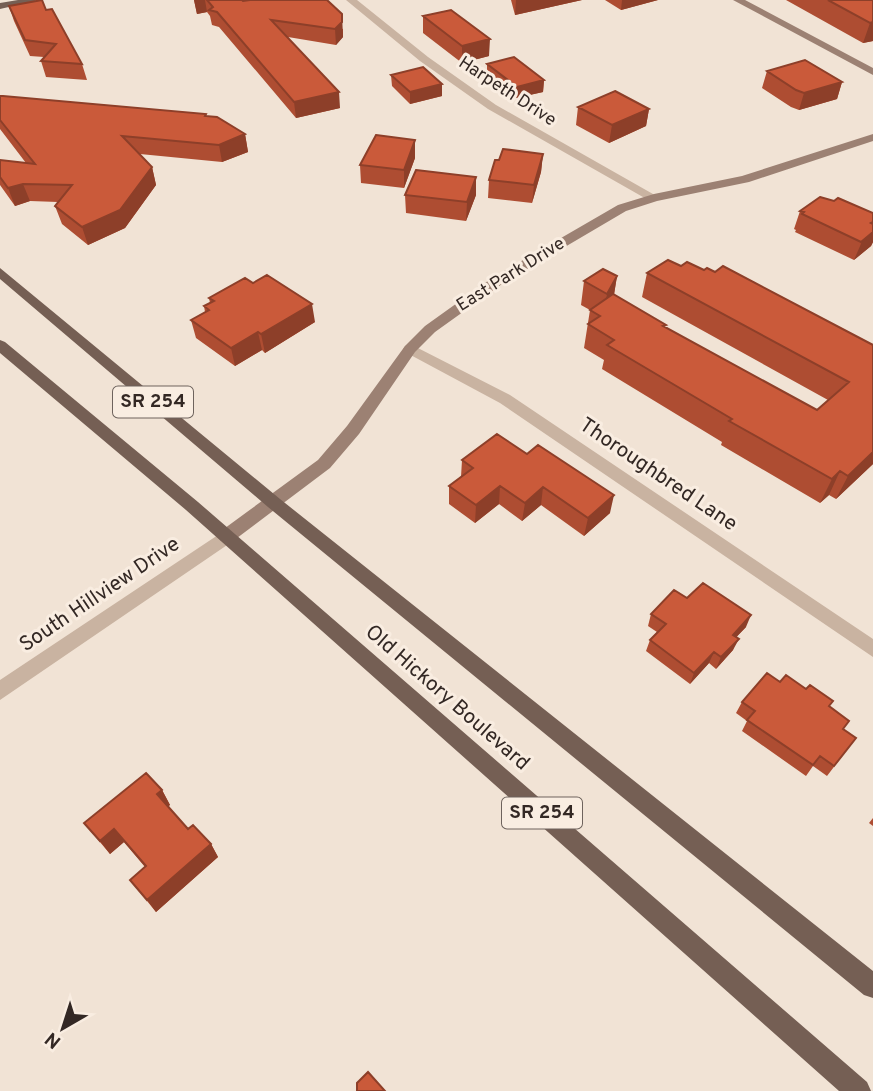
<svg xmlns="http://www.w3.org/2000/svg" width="873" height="1091" font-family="Overpass,sans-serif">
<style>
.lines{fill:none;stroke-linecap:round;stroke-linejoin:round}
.street{fill:#c9b3a1;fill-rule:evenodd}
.secondary{fill:#9c8173;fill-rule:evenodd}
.primary{fill:#755f54;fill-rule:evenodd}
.wall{fill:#ae4d32}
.shaded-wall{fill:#8d3f29}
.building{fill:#ca5a3a;stroke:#8d3f29;stroke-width:2}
.labels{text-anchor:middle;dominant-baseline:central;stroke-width:6;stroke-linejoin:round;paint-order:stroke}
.far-street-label{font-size:18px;fill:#332824;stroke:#f9ede1}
.shield{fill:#f9ede1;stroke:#6e635d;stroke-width:2}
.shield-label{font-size:19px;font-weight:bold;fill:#332824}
.street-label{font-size:21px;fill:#332824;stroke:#f9ede1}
</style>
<rect width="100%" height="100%" fill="#f1e3d5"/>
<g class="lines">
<path class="street" d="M346,0H357L428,57L496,105L660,198L650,201L488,109L420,61Z
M410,344L510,395L873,639V657L500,403L405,352L403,349L405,346Z
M227,529L233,531L236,536L233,541L0,700V680Z"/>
<path class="secondary" d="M733,0H745L873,68V75Z
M873,134V141L749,182L657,201L626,211L502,284L435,332L415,352L359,434L330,468L233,541H221L218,536L221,531L318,460L347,426L405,346L425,326L492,278L618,205L654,194L742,176Z"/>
<path class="primary" d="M18,0H39L0,9V3Z
M0,268L280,499L873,971V998L864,995L268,507L0,279Z
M0,340L5,342L198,502L867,1082L871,1091H839L186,510L0,353Z"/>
</g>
<path class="wall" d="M194,0H242L243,1L343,29V37L336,45L288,37L340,108L296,118L219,27L212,25L210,16L207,12L197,14Z
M511,0H582L515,15Z
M605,0H658L621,10Z
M786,0H873V41L863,43Z
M9,6L82,64L87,80L46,77L41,61L44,57L30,56L14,21Z
M423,16L489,56L462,63L423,33Z
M487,64L544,80L543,92L516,98L487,75Z
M767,71L842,82L837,99L799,110L791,107L762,88Z
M391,75L442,84V96L410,104L392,86Z
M0,96L207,116L245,134L248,152L222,162L140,154L152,167L156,185L125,228L88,245L62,224L55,206L58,202L30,201L15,206L0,185V160L26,163L0,129Z
M578,107L649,109L646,126L609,143L576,125Z
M543,154L541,172L532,203L488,198L489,180L499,160Z
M415,158L404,188L361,183L360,165Z
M405,195H476L466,221L406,213Z
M800,211L873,213V242L871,246L854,260L795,232L796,230L794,229Z
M681,266L704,270L873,345V464L836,499L829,495L820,503L721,445L722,442L602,369L604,360L584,348L590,310L581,305L584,281L617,276L614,295L666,325L665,327L817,410L828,400L642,297L647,273Z
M209,298L315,322L265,353L262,350L235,366L196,338L191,320L205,312L204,306L210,303Z
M497,434L610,513L584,536L541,505L522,521L499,504L475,523L449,504V486L461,477L462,460Z
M687,598L746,627L736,637L733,650L716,669L709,663L690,684L646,651L650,640L657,632L648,626L651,614Z
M780,682L829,707L843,729L856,738L827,776L813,766L806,776L742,731L747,721L736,713L742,702Z
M162,790L170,805L168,806L188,829L211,844L218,857L156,912L130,880L145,867L124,842L110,854L84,823Z
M873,818V826L869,823Z"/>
<path class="shaded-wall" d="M194,0H205L207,12L197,14Z
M516,0H582L515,15Z
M622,0H658L621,10Z
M342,14L343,37L336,45L335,29Z
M873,22V41L863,43L870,23Z
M490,39L489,56L462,63V46Z
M544,80L543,92L516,98L517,87Z
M842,82L837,99L799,110L804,93Z
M442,84V96L410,104V92Z
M339,92L340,108L296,118L294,102Z
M649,109L646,126L609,143L612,125Z
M245,134L248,152L222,162L219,145Z
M415,140V158L404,188V170Z
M543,154L541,172L532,203L534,185Z
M152,167L156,185L125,228L88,245L82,227Z
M476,177V195L466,221L467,202Z
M23,184L30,201L15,206L8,188Z
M873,216V242L871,246L854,260Z
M617,276L613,300L603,318L607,294Z
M312,304L315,322L265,353L261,334Z
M258,332L262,350L235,366L231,348Z
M873,452V464L836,499L848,476Z
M840,471L829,495L820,503L832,479Z
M500,486L499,504L475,523L476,505Z
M543,487L541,505L522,521L525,503Z
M614,495L610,513L584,536L588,518Z
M751,615L746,627L728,646L733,635Z
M739,639L733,650L716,669L721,657Z
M714,652L709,663L690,684L694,673Z
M162,790L170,805L165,809L157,794Z
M114,829L124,842L110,854L100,841Z
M211,844L218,857L156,912L147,900Z"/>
<path class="building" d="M42,0L46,10L52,9L82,64L41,61L56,44L25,40L9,6Z
M207,0H242L243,1L250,0H327L342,14V22L335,29L271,20L339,92L294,102L217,12L209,10L213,7Z
M828,0H873V22L870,23Z
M451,10L490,39L462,46L423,16Z
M514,57L544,80L517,87L487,64Z
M805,60L842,82L804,93L796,90L767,71Z
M423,67L442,84L410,92L391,75Z
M615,91L649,109L612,125L578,107Z
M0,96H3L206,114L205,116L217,117L245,134L219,145L122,136L152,167L120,210L82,227L55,206L72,185L23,184L8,188L0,177V160L35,164L0,120Z
M376,135L415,140L404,170L360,165Z
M503,149L543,154L534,185L489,180L495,160H499Z
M416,170L476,177L467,202L405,195Z
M820,197L834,201L838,198L873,213V222L871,223L873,224V232L861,242L802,214L804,212L800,211Z
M668,260L681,266L687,262L704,270L707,268L715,272L723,266L873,345V452L848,476L840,471L832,479L729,421L732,419L607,345L614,340L588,324L600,316L590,310L613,294L666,325L663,326L817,410L849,382L647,273Z
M603,269L617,276L607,294L584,281Z
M267,275L312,304L261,334L258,332L231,348L191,320L209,310L204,306L214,301L209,298L245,278L253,283Z
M497,434L527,454L538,445L614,495L588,518L543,487L525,503L500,486L476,505L449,486L473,468L462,460Z
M703,583L751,615L733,635L739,639L721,657L714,652L694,673L650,640L666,624L651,614L674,590L687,598Z
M767,673L780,682L786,675L806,689L810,685L833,701L829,706L849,721L843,729L856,738L834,766L820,756L813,765L747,720L755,711L742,702Z
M146,773L162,790L157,794L188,829L193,825L211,844L147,900L130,880L146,866L114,829L100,841L84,823Z
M368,1072L385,1091H357V1083Z"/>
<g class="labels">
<g class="far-street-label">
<text transform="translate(507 92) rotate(33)">Harpeth Drive</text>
<text transform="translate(511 275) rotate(-32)">East Park Drive</text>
</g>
<g class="shield">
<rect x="113" y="386.5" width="80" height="31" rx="5"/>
<rect x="502" y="797.5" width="80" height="31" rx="5"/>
</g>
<g class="shield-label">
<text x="153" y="402">SR 254</text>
<text x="542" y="813">SR 254</text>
</g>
<g class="street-label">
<text transform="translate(658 475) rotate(34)">Thoroughbred Lane</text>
<text transform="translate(100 595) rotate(-34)">South Hillview Drive</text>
<text transform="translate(447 698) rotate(41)">Old Hickory Boulevard</text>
</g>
</g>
<g transform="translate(63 1028) rotate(219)" stroke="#f9ede1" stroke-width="5" paint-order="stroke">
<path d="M0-5L12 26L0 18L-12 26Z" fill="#332824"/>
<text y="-10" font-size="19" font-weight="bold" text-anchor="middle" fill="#332824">N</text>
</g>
</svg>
